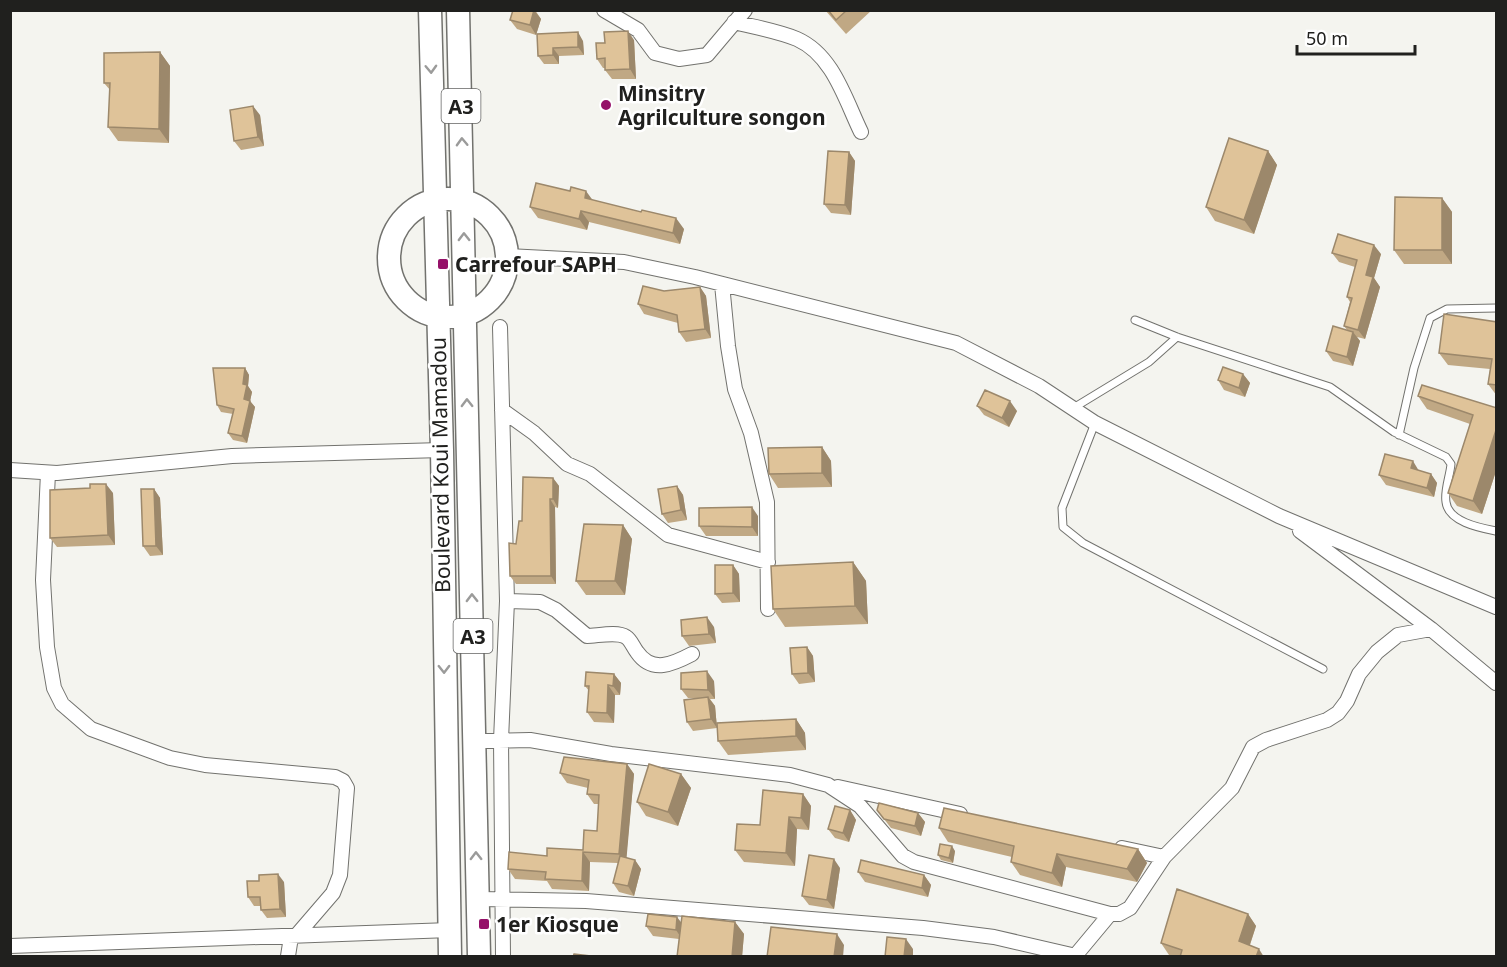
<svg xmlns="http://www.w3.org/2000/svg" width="1507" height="967" font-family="'Noto Sans',sans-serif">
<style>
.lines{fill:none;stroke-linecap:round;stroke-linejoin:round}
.service-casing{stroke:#72726e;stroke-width:9}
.minor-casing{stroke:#72726e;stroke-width:16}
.primary-casing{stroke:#72726e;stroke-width:25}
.service{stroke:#fff;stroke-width:7}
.minor{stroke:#fff;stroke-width:14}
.primary{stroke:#fff;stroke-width:22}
.wall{fill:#c0a884}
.shaded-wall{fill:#9c886b}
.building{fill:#dfc399;stroke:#9c886b;stroke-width:1.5}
.oneway{stroke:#9b9b9a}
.poi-dot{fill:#951169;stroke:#fff;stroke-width:2}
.labels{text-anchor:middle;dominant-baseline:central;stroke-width:5;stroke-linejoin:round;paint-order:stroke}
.shield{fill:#fff;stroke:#636362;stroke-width:1.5}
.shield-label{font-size:20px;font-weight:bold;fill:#20201e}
.poi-label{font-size:21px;font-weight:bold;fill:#20201e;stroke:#fff;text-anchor:start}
.street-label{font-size:21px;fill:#20201e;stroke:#fff}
</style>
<rect width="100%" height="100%" fill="#f4f4ef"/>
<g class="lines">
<g class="service-casing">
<path id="service" d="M1135,320L1177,337L1330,387L1394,432L1446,457L1451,464C1450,476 1444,490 1446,502C1448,522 1481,528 1496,531
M1075,407L1149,362L1177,337
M1095,423L1062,508L1063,527L1083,543L1323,669
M1399,435L1414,368L1430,318L1447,309L1496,308"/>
</g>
<g class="minor-casing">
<path id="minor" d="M604,10L638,30L655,53L679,59L707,55L745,10
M734,22C754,27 778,31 797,39C833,55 845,99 861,132
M507,256L624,262L695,277L956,343L1039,386L1095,423L1279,516L1496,607
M722,284L728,346L735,389L751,433L767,502L768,609
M500,327L507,601L501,740L503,956
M502,410L534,433L567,464L590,474L668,535L768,562
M10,470L57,473L232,456L442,450
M48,473L43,580L47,647L54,688L62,704L91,729L170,758L205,765L335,777L343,781L347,788L340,875L333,893L296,936
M1300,531L1431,629L1496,683
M507,601L540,602L556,610L587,636C597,636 617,631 626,637C631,640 633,647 637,652C652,674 673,664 692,654
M475,741L530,740L611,754L790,775L828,785L860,806L903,856L914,862L1110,914
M838,787L960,814
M1122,848L1164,857
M477,899L586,901L923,928L994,937L1076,956
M10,946L450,930
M288,956L291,937
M1075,956L1110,914H1119L1130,908L1164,857L1232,788L1253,747L1266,740L1327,720L1338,713L1347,701L1359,674L1377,652L1398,635L1431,629"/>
</g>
<g class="primary-casing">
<path id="primary" d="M430,10L442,450L450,956
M458,10L479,956
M389 258a59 59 0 1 1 118 0a59 59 0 1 1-118 0Z"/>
</g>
<use href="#service" class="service"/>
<use href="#minor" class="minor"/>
<use href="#primary" class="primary"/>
</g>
<path class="wall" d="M513,10H535L541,19L536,35L517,29L510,20Z
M825,10H872L846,34Z
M537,34L583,41L584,55L559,56V64H544L538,56Z
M634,40L636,79H612L605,70V68H603L597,59Z
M160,52L170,66L169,143L118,141L108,127L110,90L104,83Z
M260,115L264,146L241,150L234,141Z
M1268,151L1277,165L1254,234L1215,221L1206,207Z
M849,152L855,161L851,215L831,213L824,204Z
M1442,198L1452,212V264H1404L1394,250Z
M592,200L684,229L680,244L589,222L587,230L538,218L530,207Z
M1332,253L1381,254L1374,278L1380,287L1365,339L1357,337L1360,341L1353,366L1333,361L1326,351L1347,330L1344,326L1350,302L1347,297L1355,267L1339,262Z
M700,287L706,296L711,338L686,342L679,332L678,323L644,314L638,304L664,291Z
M1497,322V396L1488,384L1490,369L1448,365L1439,353Z
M245,368L249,375L248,386L252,392L250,401L255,407L247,443L233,440L228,433L233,414L221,412L217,405Z
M1243,374L1250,383L1245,397L1224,390L1218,380Z
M1418,396L1497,408V468L1482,514L1457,506L1448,493L1470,424L1427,409Z
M977,406L1017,411L1009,427L984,415Z
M822,447L831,461L832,487L778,488L769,474Z
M1419,471L1431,474L1437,483L1434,497L1386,485L1379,475Z
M553,478L559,486L558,508L555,507L556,584H516L510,576L516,544Z
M677,486L683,495L687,520L668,523L662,514Z
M90,488L113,493L115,545L57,547L50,538Z
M154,489L160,498L163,555L150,556L143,546Z
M758,516V536H706L699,526Z
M623,525L632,539L625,595H586L576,581Z
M853,562L866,581L868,624L785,627L773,609Z
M733,565L739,574L740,602L722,603L715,594Z
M714,627L716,643L689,646L682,636Z
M807,647L813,656L815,682L799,684L792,674Z
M614,674L621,683L620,695H615L614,723L594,722L587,712L589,691L585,686Z
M714,681L715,699H710L715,706L717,728L693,731L687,722L697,698H688L681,689Z
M796,719L805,733L806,750L728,755L718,741Z
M627,764L634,774L626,858L635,860L641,869L634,896L619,892L613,883L618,863L590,862L589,891L552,889L547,881L515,879L508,869L547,856L583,850L597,831L599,804H594L587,794L588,788L567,783L560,773Z
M681,774L691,788L678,826L646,816L637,802Z
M803,794L811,806L809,830L797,829L795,866L744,862L735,850L760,825Z
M850,810L856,820L849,842L835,838L828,829Z
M877,810L918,813L925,822L921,836L891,828Z
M939,828L1138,849L1147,863L1137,882L1066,867L1062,887L1020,875L1011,862L1012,857L948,842Z
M955,851L953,863L941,860L938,855Z
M840,868L834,909L809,905L802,896Z
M858,872L924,875L931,885L928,897L865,882Z
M284,882L286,917L267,918L261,910L260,906H254L248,897Z
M1248,914L1256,926L1250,945L1264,957H1174L1169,955L1161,943Z
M735,922L744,934L742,957H677L679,939L653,936L646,926L681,923Z"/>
<path class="shaded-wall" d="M534,10L541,19L536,35L530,25Z
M628,31L634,40L636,79L630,69Z
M578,32L583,41L584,55L578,47Z
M553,48L559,56V64L553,55Z
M160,52L170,66L169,143L159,129Z
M253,106L260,115L264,146L258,137Z
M1268,151L1277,165L1254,234L1244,220Z
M849,152L855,161L851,215L845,205Z
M586,191L594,202L585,198Z
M1442,198L1452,212V264L1442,250Z
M581,211L589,222L587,230L579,219Z
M676,218L684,229L680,244L673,233Z
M1374,245L1381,254L1374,278L1380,287L1365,339L1358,330L1366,275Z
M700,287L706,296L711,338L705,329Z
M1353,332L1360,341L1353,366L1347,357Z
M245,368L249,375L248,386L252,392L249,406L244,399L243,384Z
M1243,374L1250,383L1245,397L1239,388Z
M250,401L255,407L247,443L242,436Z
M1010,401L1017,411L1009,427L1002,418Z
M1497,427V468L1482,514L1473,501Z
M822,447L831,461L832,487L822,473Z
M1413,461L1419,471L1411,468Z
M1431,474L1437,483L1434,497L1427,488Z
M553,478L559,486L558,508L553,499Z
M106,484L113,493L115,545L108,535Z
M677,486L683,495L687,520L681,510Z
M154,489L160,498L163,555L156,546Z
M550,499L555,507L556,584L551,576Z
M752,507L758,516V536L752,527Z
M623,525L632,539L625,595L615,581Z
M853,562L866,581L868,624L855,606Z
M733,565L739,574L740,602L733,593Z
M707,617L714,627L716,643L709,634Z
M807,647L813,656L815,682L808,673Z
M707,671L714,681L715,699L708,690Z
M614,674L621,683L620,695L613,686Z
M608,685L615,695L614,723L607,713Z
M708,697L715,706L717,728L711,719Z
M796,719L805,733L806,750L796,736Z
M627,764L634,774L626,864L619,854Z
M681,774L691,788L678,826L668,812Z
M803,794L811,806L809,830L801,818Z
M850,810L856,820L849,842L843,833Z
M918,813L925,822L921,836L915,826Z
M789,817L797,829L795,866L786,853Z
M952,846L955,851L953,863L949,858Z
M1138,849L1147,863L1137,882L1127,869Z
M583,852L590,862L589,891L582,881Z
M1057,854L1066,867L1062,887L1052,873Z
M834,859L840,868L834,909L827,900Z
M635,860L641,869L634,896L628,886Z
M278,874L284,882L286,917L280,909Z
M924,875L931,885L928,897L922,888Z
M1248,914L1256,926L1247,953L1239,941Z
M677,917L684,926L682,939L676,930Z
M735,922L744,934L742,957H732Z
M837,934L844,945L843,957H834Z
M906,939L913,949V957H904Z
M1259,949L1264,957H1256Z"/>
<path class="building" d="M513,10H534L530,25L510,20Z
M828,10H847L836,20Z
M628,31L630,69L605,70V58L597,59L596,43H605L604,32Z
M578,32V47L553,48V55L538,56L537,34Z
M160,52L159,129L108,127L110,83H104V53Z
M253,106L258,137L234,141L230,110Z
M1229,138L1268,151L1244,220L1206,207Z
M828,151L849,152L845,205L824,204Z
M536,183L570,191L571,187L586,191L585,198L641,212L642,210L676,218L673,233L581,211L579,219L530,207Z
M1395,197L1442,198V250H1394Z
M1338,234L1374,245L1366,275L1373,277L1358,330L1344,326L1352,298L1347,297L1357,260L1332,253Z
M643,286L664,291L700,287L705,329L679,332L677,315L638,304Z
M1444,314L1497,322V385L1488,384L1492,359L1439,353Z
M1333,326L1353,332L1347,357L1326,351Z
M1223,367L1243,374L1239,388L1218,380Z
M213,368H245L243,384L247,385L244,399L250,401L242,436L228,433L234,409L217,405Z
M1422,385L1497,408V427L1473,501L1448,493L1473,415L1418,396Z
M985,390L1010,401L1002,418L977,406Z
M822,447V473L769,474L768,448Z
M1385,454L1413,461L1411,468L1431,474L1427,488L1379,475Z
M523,477L553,478V499H550L551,576H510L509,543L516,544L519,521H522Z
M90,484H106L108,535L50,538V490L90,488Z
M677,486L681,510L662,514L658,489Z
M141,489H154L156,546H143Z
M752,507V527L699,526V508Z
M584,524L623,525L615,581H576Z
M853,562L855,606L773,609L771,566Z
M715,565H733V593L715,594Z
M707,617L709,634L682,636L681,620Z
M807,647L808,673L792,674L790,648Z
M707,671L708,690L681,689V673Z
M586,672L614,674L613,686L608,685L607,713L587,712L589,686H585Z
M708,697L711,719L687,722L684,700Z
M796,719V736L718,741L717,723Z
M564,757L627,764L619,854L583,852L582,881L545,879L546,872L508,869L509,852L547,856V848L583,850L584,830L597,831L599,795L587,794L589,780L560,773Z
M649,764L681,774L668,812L637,802Z
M763,790L803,794L801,818L789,817L786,853L735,850L737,824L760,825Z
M879,803L918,813L915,826L884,819L877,810Z
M835,806L850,810L843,833L828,829Z
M944,808L1138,849L1127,869L1057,854L1052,873L1011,862L1014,846L939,828Z
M940,844L952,846L949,858L938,855Z
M809,855L834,859L827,900L802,896Z
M620,856L635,860L628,886L613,883Z
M861,860L924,875L922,888L858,872Z
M278,874L280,909L261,910L260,897H248L247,881H259V875Z
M1177,889L1248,914L1239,941L1259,949L1256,957H1180L1182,950L1161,943Z
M648,914L677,917L676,930L646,926Z
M682,916L735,922L732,957H677Z
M771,927L837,934L834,957H767Z
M887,937L906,939L904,957H885Z
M574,954L591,956L573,957Z"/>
<defs><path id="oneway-chevron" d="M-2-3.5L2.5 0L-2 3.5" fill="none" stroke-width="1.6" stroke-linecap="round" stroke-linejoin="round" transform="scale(1.5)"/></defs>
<g class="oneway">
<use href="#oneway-chevron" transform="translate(431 69) rotate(88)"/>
<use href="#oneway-chevron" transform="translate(462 142) rotate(-92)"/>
<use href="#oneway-chevron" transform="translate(464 237) rotate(-91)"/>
<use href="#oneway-chevron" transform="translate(467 403) rotate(-91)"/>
<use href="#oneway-chevron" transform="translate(472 598) rotate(-91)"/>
<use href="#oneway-chevron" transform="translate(444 669) rotate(89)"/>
<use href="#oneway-chevron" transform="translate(476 856) rotate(-91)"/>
</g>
<g class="poi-dot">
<circle cx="606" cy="105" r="6"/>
<rect x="437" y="258" width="12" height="12" rx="3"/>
<rect x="478" y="918" width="12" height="12" rx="3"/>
</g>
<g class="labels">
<g class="shield">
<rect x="441.5" y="89" width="39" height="34" rx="4.5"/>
<rect x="453.5" y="619" width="39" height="34" rx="4.5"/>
</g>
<g class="shield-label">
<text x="461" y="106">A3</text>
<text x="473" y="636">A3</text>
</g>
<g class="poi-label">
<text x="618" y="93">Minsitry<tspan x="618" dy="24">Agrilculture songon</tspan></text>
<text x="455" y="264">Carrefour SAPH</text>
<text x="496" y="924">1er Kiosque</text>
</g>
<g class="street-label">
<text transform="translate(440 465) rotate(-91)">Boulevard Koui Mamadou</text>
</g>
</g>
<rect width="1507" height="967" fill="none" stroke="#20201e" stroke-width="24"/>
<path d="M1297 45v9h118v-9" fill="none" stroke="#20201e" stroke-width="3"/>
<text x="1306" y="45" font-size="18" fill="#20201e" stroke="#ffffff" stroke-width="4.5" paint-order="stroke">50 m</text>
</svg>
